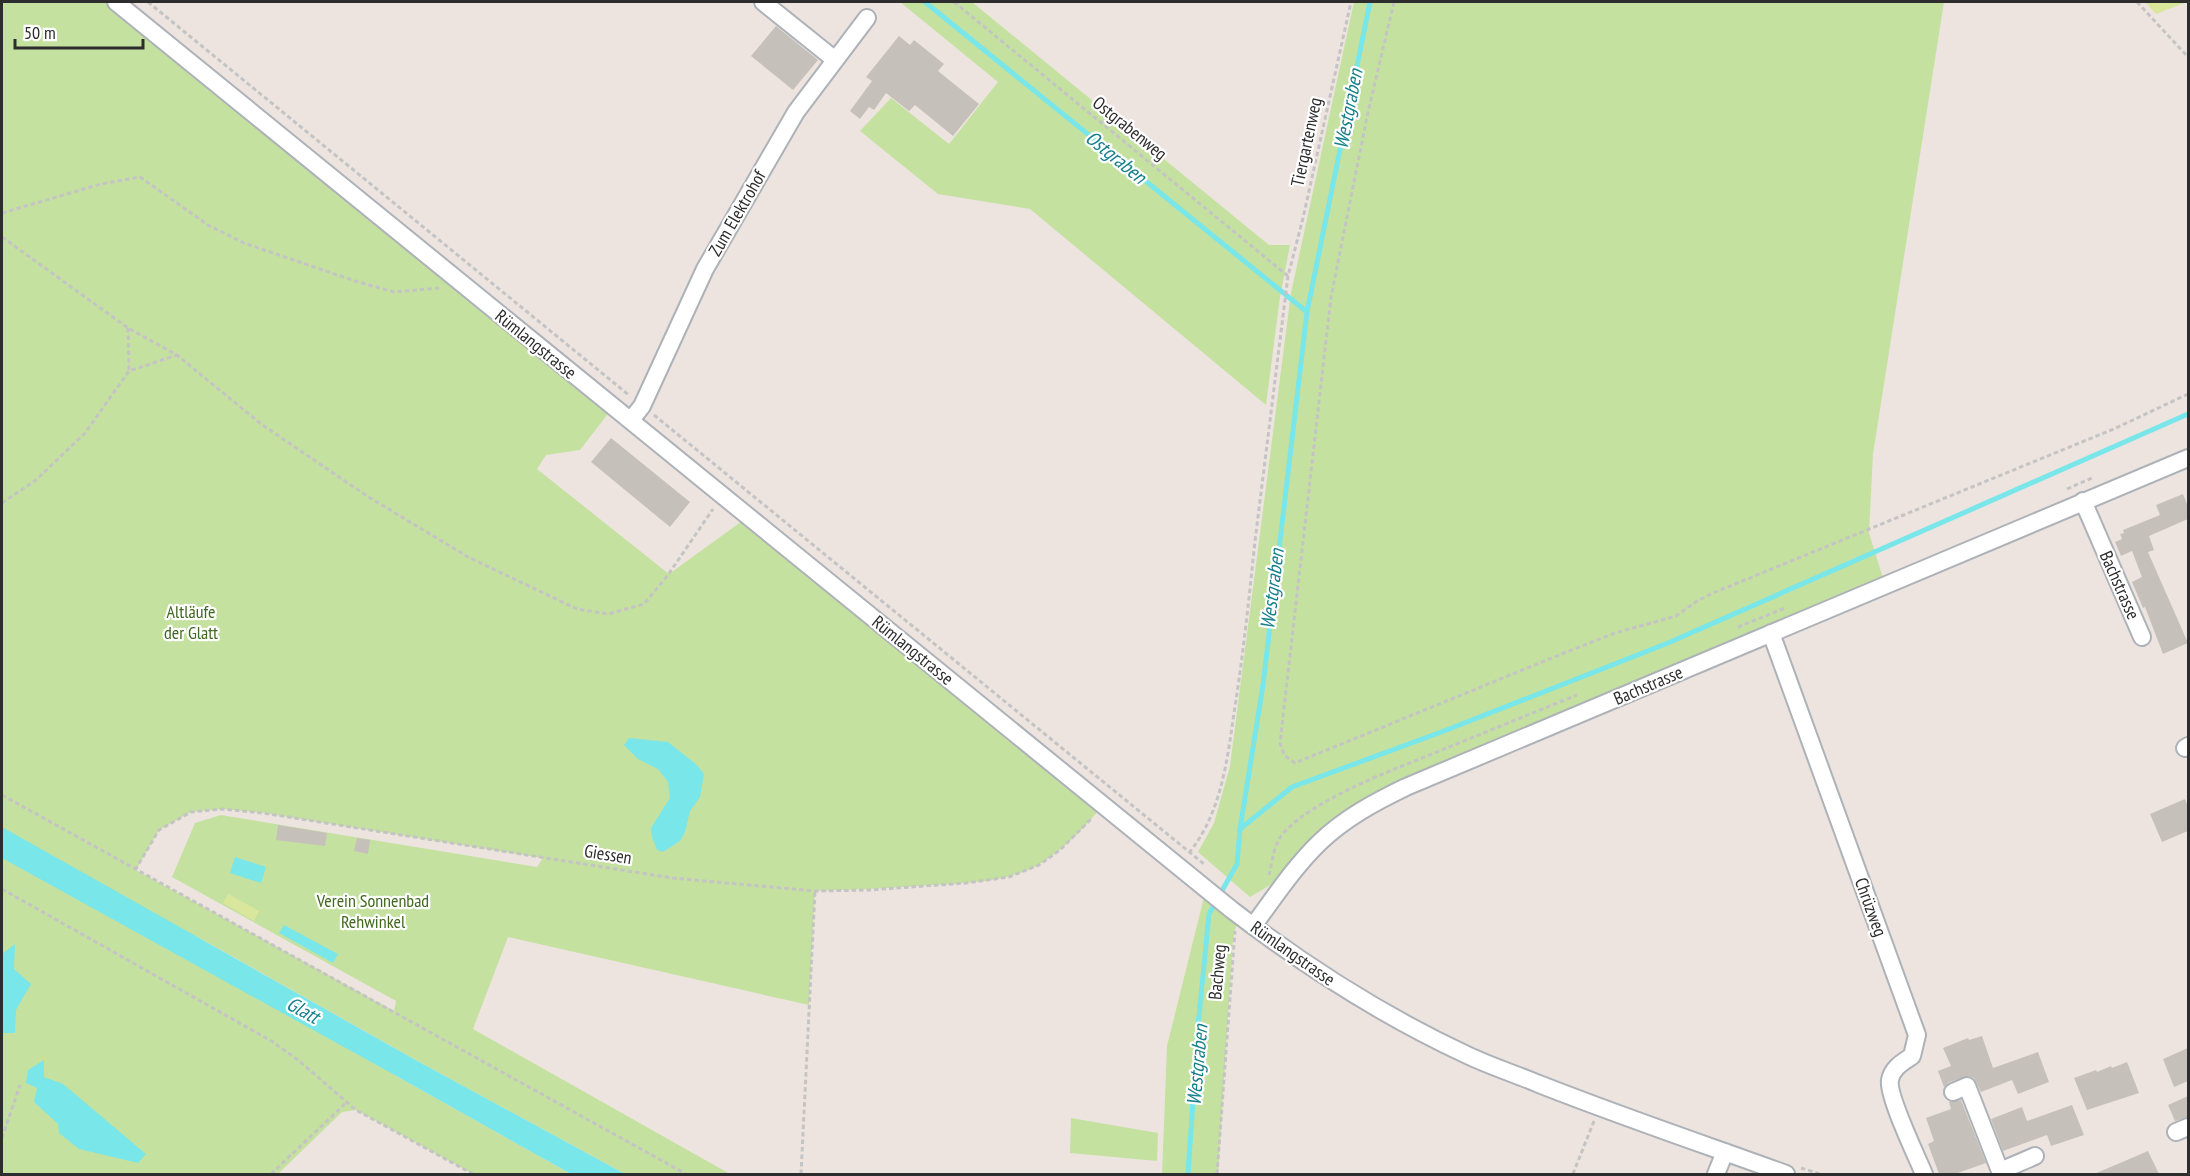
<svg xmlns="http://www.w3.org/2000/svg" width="2190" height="1176" font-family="'PT Sans Narrow',sans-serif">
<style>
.green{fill:#c5e1a0;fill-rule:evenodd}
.pitch{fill:#d9e79c}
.water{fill:#79e6e9}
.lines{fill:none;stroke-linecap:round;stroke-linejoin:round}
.stream{stroke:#79e6e9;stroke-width:5}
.building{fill:#c6c0bb}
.minor-casing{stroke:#adb2b8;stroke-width:20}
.path{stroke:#c4c4c4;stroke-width:3;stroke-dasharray:4.5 3;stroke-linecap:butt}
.minor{stroke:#fff;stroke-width:16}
.labels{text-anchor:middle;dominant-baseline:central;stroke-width:4.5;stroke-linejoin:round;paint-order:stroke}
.street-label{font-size:18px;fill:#2d2d2d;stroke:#fff}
.park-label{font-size:18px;fill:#3f681f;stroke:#fff}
.water-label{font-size:20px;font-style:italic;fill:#157f8b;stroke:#fff}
</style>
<rect width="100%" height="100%" fill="#ede4e0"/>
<path class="green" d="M2,2H116L614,406L580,450L546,455L537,469L669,574L749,516L1103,805C1085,827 1065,849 1040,864C1009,882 968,883 933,885C894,888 854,890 815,891L809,1005L508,937L473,1029L730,1174H625L421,1063L196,936L391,1073L571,1174H473L356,1110L342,1112L278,1174H2ZM223,809L263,813L543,858L537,867L221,815L195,823L172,877L396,1001L394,1011L136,870L159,830L191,812Z
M900,2H972L1269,245H1290L1280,297L1266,405L1030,209L938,194L860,131L891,98L949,144L998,82Z
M1354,2H1944L1873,454L1869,533L1883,578L1384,789L1338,817L1304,845L1272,884L1250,897L1198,852L1214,823L1230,766L1291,293Z
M1206,889L1241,917L1236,926L1233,939L1218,1174H1162L1167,1046Z
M1071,1118L1158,1133L1157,1161L1070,1153Z"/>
<path class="pitch" d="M2145,2H2187L2156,14Z
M228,894L259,911L254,921L223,903Z"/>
<path class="water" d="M629,738L668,742L697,765L704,774L700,797L690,811L685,832L680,841L663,852L657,850L652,837L651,828L670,798L668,782L658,769L638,759L624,745Z
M2,827L421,1063L625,1174H571L391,1073L2,858Z
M235,857L266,867L261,883L230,873Z
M284,925L338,954L333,963L279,933Z
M15,944L14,969L31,984L16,1010L15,1033H2V954Z
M44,1060V1077L63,1084L146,1154L138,1163L79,1149L59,1133L58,1124L34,1102L37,1088L26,1083L28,1070Z"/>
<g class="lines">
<path class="stream" d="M925,2L1307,312
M1240,829L1292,787L1444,731L1668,643L2188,414
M1188,1174L1198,1026L1209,914L1237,864L1240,829L1263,685L1307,312L1370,2"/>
</g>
<path class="building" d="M776,26L818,60L793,90L751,56Z
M899,36L910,45L914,40L944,64L938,71L979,104L953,136L915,105L909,111L886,93L874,110L869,107L860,119L850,111L872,81L866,77Z
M611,438L690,502L670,527L591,462Z
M2183,494L2188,507V519L2149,536L2154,550L2148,552L2188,643L2163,654L2145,607L2143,608L2132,582L2142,577L2132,551L2121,556L2115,542L2122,539L2120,534L2124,533L2123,530L2160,515L2156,505Z
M2185,799L2188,807V831L2162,842L2150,814Z
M278,825L327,833L325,846L276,840Z
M357,838L370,840L368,854L354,851Z
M1982,1036L1993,1068L2038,1052L2049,1082L2018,1094L2012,1080L1981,1092L1974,1078L1968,1076L1949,1082L1944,1087L1938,1071L1951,1066L1943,1048L1968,1038L1969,1040Z
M2188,1048V1081L2174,1087L2163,1059Z
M2127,1062L2139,1093L2087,1110L2074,1078L2096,1070L2097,1072L2111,1066L2112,1068Z
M2188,1096V1117L2175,1121L2168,1105Z
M1961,1100L1986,1163L1955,1174H1939L1928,1144L1934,1141L1926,1118L1951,1109L1949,1102Z
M2072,1105L2084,1135L2051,1146L2047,1135L2003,1151L1991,1119L2022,1107L2027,1121Z
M2148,1151L2159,1174H2094L2127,1160Z"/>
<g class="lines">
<g class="minor-casing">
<path id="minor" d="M116,2L1232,910C1305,966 1383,1016 1467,1055C1490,1066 1515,1074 1539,1084C1620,1116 1703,1144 1786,1174
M763,2L834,59
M631,420L642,406L705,269L796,112L867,18
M2083,501L2142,637
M1771,633L1917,1035L1912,1056C1903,1062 1892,1068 1890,1080C1887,1095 1917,1157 1924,1174
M2185,748L2188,746
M1253,926C1274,898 1294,867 1320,842C1345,818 1375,802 1406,787L2188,458
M1953,1092L1967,1086L2000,1171
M2176,1132L2188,1127
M1716,1174L1725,1152
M2001,1174L2000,1171L2035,1156"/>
</g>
<path class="path" d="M148,2L630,396
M954,2L1288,276
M1394,2L1368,112L1331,297L1280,743L1284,755L1295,763L1564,653L1615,633L1676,616L1697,601L1713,593L2116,428L2188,394
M2137,2L2188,57
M2,213L101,184L140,177L208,225L244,243L355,281L394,292L440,288
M2,237L128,328L177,355L261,424L367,496L468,557L577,609L608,614L644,604L668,575L713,509
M128,328L129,371
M654,415L1204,864
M2067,489L2094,477
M2,503L36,480L85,433L129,371L177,355
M1738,627L1785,608
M2,795L686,1174
M1189,853C1221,813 1227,762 1234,713C1243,656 1249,599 1255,541C1266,453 1277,364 1288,276L1303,218L1351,2
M135,870L159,830L191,812L222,809L263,813L672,878L815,891L869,890L966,883L1009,877L1039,865L1060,850L1092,818
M1269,875C1272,864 1273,850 1279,839C1295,813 1356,785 1385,773L1577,695
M2,889L273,1042L298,1060L356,1110L473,1174
M2,1138L20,1085
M1801,1168L1820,1174
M271,1174L347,1102
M801,1174L815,891
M1217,1174L1235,931
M1573,1174L1594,1121"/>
<use href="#minor" class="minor"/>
</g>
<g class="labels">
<g class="street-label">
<text transform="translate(1130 128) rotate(39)">Ostgrabenweg</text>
<text transform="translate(1306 142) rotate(-78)">Tiergartenweg</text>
<text transform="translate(737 213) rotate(-60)">Zum Elektrohof</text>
<text transform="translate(536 344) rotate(39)">Rümlangstrasse</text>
<text transform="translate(2120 585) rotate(66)">Bachstrasse</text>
<text transform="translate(913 650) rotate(39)">Rümlangstrasse</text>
<text transform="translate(1648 685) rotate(-23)">Bachstrasse</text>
<text transform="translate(608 854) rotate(9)">Giessen</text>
<text transform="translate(1871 907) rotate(70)">Chrüzweg</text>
<text transform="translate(1293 953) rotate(35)">Rümlangstrasse</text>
<text transform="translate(1217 972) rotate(-85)">Bachweg</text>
</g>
<g class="park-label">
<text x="191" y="611">Altläufe<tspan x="191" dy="21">der Glatt</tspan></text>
<text x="373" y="900">Verein Sonnenbad<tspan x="373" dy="21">Rehwinkel</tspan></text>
</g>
<g class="water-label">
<text transform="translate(1348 109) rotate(-79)">Westgraben</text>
<text transform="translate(1116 157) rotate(39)">Ostgraben</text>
<text transform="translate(1272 589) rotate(-83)">Westgraben</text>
<text transform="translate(303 1010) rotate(29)">Glatt</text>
<text transform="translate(1197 1065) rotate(-85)">Westgraben</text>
</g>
</g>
<rect width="2190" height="1176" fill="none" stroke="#2d2d2d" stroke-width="6"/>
<path d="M15 39v9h128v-9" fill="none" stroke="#2d2d2d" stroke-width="3"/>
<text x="24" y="39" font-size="18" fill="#2d2d2d" stroke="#ffffff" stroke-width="4.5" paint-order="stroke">50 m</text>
</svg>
